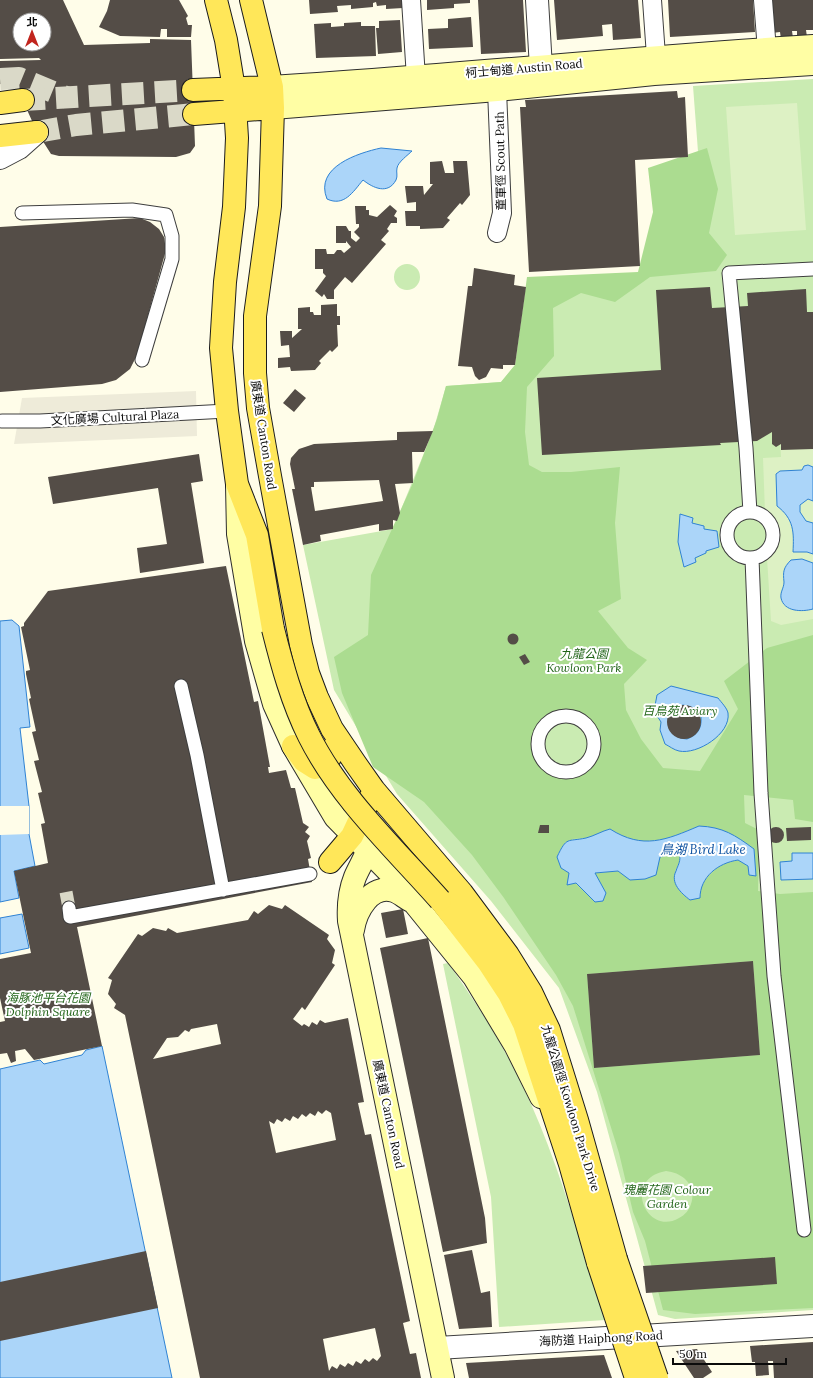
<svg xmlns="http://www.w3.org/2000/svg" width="813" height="1378" font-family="Lora,'Noto Sans TC',serif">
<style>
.green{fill:#caebb2}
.forest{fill:#abdc90;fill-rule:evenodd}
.pitch{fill:#ddf1c4}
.plaza{fill:#eeebd9}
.water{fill:#abd5f9;stroke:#2f82d3;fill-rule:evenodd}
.pier{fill:#fffde9}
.building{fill:#544d47;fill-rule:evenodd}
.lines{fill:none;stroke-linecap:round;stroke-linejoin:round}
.pedestrian-tunnel{stroke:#dad9c8;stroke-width:13;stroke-dasharray:13 6;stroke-linecap:butt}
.tertiary-tunnel{stroke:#dad9c8;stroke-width:22;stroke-dasharray:22 11;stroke-linecap:butt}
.primary-tunnel{stroke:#dad9c8;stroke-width:22;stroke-dasharray:22 11;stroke-linecap:butt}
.pedestrian-casing{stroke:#3e3e3e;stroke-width:15}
.minor-casing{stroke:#3e3e3e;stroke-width:20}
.tertiary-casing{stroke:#3e3e3e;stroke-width:24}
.secondary-casing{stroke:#2d2d2d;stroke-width:24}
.primary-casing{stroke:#1c1c1c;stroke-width:24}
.pedestrian{stroke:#fff;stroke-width:13}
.minor{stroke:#fff;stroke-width:18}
.tertiary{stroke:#fff;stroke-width:22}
.secondary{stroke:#fffea4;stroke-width:22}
.primary{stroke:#ffe759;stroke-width:22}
.primary-bridge-casing{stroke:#1c1c1c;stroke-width:24;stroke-linecap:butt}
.primary-bridge{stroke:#ffe759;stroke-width:22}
.labels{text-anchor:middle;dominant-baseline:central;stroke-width:4;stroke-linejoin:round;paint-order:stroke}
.street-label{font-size:12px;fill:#0b0b0b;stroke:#fff}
.park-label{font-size:12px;font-style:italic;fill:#226519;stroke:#fff}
.water-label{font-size:13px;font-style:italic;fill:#1054a2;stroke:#fff}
</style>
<rect width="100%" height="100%" fill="#fffde9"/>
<path class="green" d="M813,79V1310L675,1319L658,1315L597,1092L559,988L491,901L397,794L334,690L303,545L393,529L433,431L446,386L501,382L525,353L552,297L662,272L701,191L693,86Z
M394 277a13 13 0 1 1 26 0a13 13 0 1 1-26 0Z
M448,963C480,1008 509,1054 531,1104C562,1174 582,1248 605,1320L499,1327L491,1197L443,964Z"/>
<path class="forest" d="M707,148L718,189L709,233L727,255L716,271L650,277L615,302L581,293L553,308L554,356L527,387L525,432L529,465L542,472H571L620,467L615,523L621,599L598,611L628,648L647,660L624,684L626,710L641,739L663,768L700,771L738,709L724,681L767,648L813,635V822L795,819L793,800L744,795L745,823L759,830L758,891L780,894L813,892V1308L695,1314L663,1310L645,1241L633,1212L619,1153L573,1006L556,975L504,898L472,855L424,802L373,767L342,693L334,657L368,635L371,575L413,483L437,419L446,386L501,382L515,365L527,277L638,272L653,212L648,168ZM565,717C583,719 598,732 593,752C591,759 585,767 578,770C539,784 520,725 565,717ZM699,826L754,849L748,866L738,860C719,863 711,872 700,887L675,871L680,863V856L673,852L660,857L658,864L630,880L618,871L595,873V902L575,883L569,873L572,839L587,838L610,829C643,850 666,840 699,826ZM753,961L760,1055L594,1068L587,974ZM666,1171C684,1173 697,1186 691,1204C689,1210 685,1215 679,1218C647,1237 621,1179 666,1171Z"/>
<path class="pitch" d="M797,103L806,230L735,235L726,107Z
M813,417V619L781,625L771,621L767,558C782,543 783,525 765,512L763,458L781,457L779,418Z"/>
<path class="plaza" d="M196,391L197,436L14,444L22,398Z"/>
<path class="water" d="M381,148L412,151C408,155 398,162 397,168C396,172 398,176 396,180C388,195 373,188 363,180C353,192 344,207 327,199C314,167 358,153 381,148Z
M808,465L813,467V501L808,499L800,505V512L806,521L813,523V554L807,552H793C794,532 794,519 777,506L776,474L780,471L802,470L804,466Z
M680,514L693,518L692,523L704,526V529L717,531L719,547L706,551V553L695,558L696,562L684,567L678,542Z
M802,559L813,563V609C802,612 784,612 781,598C780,592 784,588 784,582C783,572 783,568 791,560Z
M12,620L19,626L30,727L20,728L29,806V834L35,866L14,871L19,898L0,902V621Z
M671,686L718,698C721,702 727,708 728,713C731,734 697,755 679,751C674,750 669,746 665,744L660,730L661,722L654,711L657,695ZM683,705L694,708L701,717C702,729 697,735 687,739C665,738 661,711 683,705Z
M699,826C723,827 735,835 754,849L756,876L749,875L748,866L738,860C718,863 700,877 700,898L690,900C681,893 670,883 676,871C678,865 680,863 680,856L673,852L660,857L656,875L645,879L630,880L618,871L595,873L606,893L603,901L595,902L576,883L567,885L569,873L561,868L557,857C567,836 567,842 586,838C594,836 602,831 610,829C643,850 666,840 699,826Z
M792,853H813V879L781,880L780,862L792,861Z
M22,914L29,948L0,954V918Z
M102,1046L172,1378H0V1069L40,1060L44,1064L82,1055L86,1050Z"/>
<path class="pier" d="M0,806H29V834L0,835Z"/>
<path class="building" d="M0,0H63L84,45L150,43V39L191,40L195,146L190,153L176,157L59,156L51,154L37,132L19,92L12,85L0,84V61L41,60L39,58L0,59ZM20,20H44V44H20Z
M110,0H179L188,16L186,18L188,25H192L191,37H167V29H161L160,37L120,36L99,27L107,11Z
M309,0H403V8L386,9V5L377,6L376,2L373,3V7L351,9V5L337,6L338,12L310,14Z
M427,0H470V3L454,4V8L427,10Z
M478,0H523L526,52L481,54Z
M554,0H638L641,38L613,40L612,24L602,25L603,36L557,40Z
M668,0H753L755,32L670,37Z
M770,0H813V30H806L807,37H797V31H792L793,38L781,39L780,32L772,33Z
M471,17L473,47L429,49L428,29L448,28V19Z
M400,20L402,52L378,54L376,28H379V21Z
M361,22V26H375L376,56L316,58L314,24L331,23V27L344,26V23Z
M677,91L678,98L685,97L688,157L635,160L640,266L529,272L520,107H526L525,100Z
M442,161L445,173H454L453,161H467L470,195L462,205L460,203L447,218L450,220L443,228L420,229V226H406L405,211H416V202L407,203L405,186H423L424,195L433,184H430V162Z
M390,205L397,211L394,216L397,218V223H391L387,229L389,231L381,240L386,244L352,283L345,277L334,290V299H327L324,294L322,297L315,291L326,276L323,273V269H315V249H326L327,254H334L337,250H341L344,253L351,247L346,241V243H336V226H346L349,231H351V238L356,242L360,238L354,232L359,227V224H356L355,206H366V210H369V215L377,217Z
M140,218L150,222L159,229L164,237L166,250L137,355L130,369L116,380L102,384L0,392V227Z
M474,268L515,275L514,285L526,287L515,365H503V369L491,368L486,377L479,380L475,376L472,367L458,366L468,286H472Z
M710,287L712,308L748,306L747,293L806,289L807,312H813V449L781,450V444L776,447L772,444V432L757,441L720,443L721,445L542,455L537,378L661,370L656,290Z
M337,304V316H340V325H337L338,346L332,352L330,350L319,361L321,363L315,370L291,371L290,367L278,368V358L290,357L289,345L281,346L280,331H292V338L302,329H298V308L310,307V312H313L314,315H321V305Z
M295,389L306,398L294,412L283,403Z
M433,431L424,452H412L413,483L395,484L400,513L397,521L393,520V529L379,531V524L320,535L321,541L303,545L292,489H295L290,464L291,458L299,449L314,444L397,440V432ZM379,480L383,501L315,511L311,487H314V482Z
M199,454L203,481L191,483L204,563L140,573L137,548L167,544L158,488L53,504L48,477Z
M226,566L254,702L258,701L270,767H268L269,773L286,770L291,788H295L303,823L309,827L305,832L310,836L307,841L311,858L308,859L312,882L77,927L102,1046L34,1060L25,1049L15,1051L16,1061L11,1063L7,1053L0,1054V1022L5,1021L0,998V959L31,953L14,871L48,863L41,824L45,823L38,793L42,792L34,761L39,760L32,732L36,731L29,699L31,698L26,674V671L30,670L21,627L24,626V623L48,591Z
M507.5 639a5.5 5.5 0 1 1 11 0a5.5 5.5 0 1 1-11 0Z
M525,654L530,662L524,665L519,657Z
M667 722a17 17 0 1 1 34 0a17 17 0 1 1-34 0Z
M540,825H549V833H538Z
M811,827V840L787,841L786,828Z
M768 835a8 8 0 1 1 16 0a8 8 0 1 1-16 0Z
M269,905L282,909L285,905L329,935L327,939L335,950L332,963L335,965L305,1010L302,1007L293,1019L302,1026L304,1024L309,1027L312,1022L317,1025L320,1020L325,1023L348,1018L364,1102L358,1103L365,1135L371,1134L410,1321L403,1323L410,1354L416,1353L421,1378H200L125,1015L114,1008L116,1004L108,994L112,980L108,978L138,934L142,936L153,928L166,931L168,928L177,933L248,920L254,911L258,914ZM217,1024L221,1044L153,1059L167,1038L178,1037L185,1030L189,1032L191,1029ZM326,1110L331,1113L336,1140L276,1153L269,1121L274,1124L277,1119L282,1122L285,1118L290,1121L293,1116L298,1119L302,1114L306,1117L310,1113L315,1116L318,1111L322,1114ZM375,1328L381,1356L377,1361L373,1358L369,1362L365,1359L361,1364L356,1361L353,1366L348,1363L345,1367L340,1364L337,1369L332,1366L329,1371L323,1339Z
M403,909L408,934L386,938L381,913Z
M428,938L485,1218L487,1243L443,1252L380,948Z
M753,961L760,1055L594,1068L587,974Z
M472,1250L481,1293L490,1291L492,1327L459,1329L444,1255Z
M146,1251L158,1308L0,1341V1282Z
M775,1257L777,1284L646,1293L643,1266Z
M813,1342V1378H774L773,1361H768L769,1375L756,1376L755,1362H752L750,1346Z
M697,1349L712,1372L703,1378H694L676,1351Z
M604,1355L612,1378H469L466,1363Z"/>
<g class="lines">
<path class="pedestrian-tunnel" d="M66,892L69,908"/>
<path class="tertiary-tunnel" d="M0,79L19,78L68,98"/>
<path class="primary-tunnel" d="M23,100L193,90
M37,132L76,125L194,114"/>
<g class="pedestrian-casing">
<path id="pedestrian" d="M22,213L132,210L166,215L172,236V259L142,360
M2,421H40L227,411
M727 535a23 23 0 1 1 46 0a23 23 0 1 1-46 0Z
M750,512L746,448L729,273L813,269
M752,558L761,793L774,976L804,1230
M181,686L197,755L223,890
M538 744a28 28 0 1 1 56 0a28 28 0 1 1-56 0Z
M69,908L70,917L310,874"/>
</g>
<g class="minor-casing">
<path id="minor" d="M411,0L416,78
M652,0L656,56
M763,0L768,63
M497,233L502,213L497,90"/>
</g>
<g class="tertiary-casing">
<path id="tertiary" d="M537,0L542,85
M0,158L19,148L37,132
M437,1348L813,1326"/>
</g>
<g class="secondary-casing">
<path id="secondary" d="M272,87C452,76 632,57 813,46
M273,108L497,90L654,74L813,64
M237,485L238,534L256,641L274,704L293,746L335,817L389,872L474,977L515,1045L541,1097
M370,839C368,855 361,863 355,877C349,892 348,906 349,921L443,1378
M353,930C356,911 371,883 394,891C400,893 405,898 411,901"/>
</g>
<g class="primary-casing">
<path id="primary" d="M216,0L226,40L234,89L237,138L234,207L225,282L221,348L227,411L237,484L257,535L273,629
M251,0L272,87L273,108L270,206L255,316V373L258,408L270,476L301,645L308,673L317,697L332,729L355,763L374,790L462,893L508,955L531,992L549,1030L577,1120L616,1259
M193,90L272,87
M0,103L23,100
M194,114L273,108
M0,136L37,132
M293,746L304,761L315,768C327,766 331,759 333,748
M330,862L352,836L370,798
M440,900L488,962L509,994L524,1024L570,1164L598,1263"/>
</g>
<use href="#pedestrian" class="pedestrian"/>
<use href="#minor" class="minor"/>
<use href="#tertiary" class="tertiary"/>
<use href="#secondary" class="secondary"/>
<use href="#primary" class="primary"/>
<g class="primary-bridge-casing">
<path id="primary-bridge" d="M273,629C282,665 292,702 309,736C340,798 394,848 440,900
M616,1259L657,1378
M598,1263L636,1378"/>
</g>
<use href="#primary-bridge" class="primary-bridge"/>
</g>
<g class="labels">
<g class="street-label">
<text transform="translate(524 68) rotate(-5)">柯士甸道 Austin Road</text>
<text transform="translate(500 161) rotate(-91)">童軍徑 Scout Path</text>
<text transform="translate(115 417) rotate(-3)">文化廣場 Cultural Plaza</text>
<text transform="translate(264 435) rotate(81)">廣東道 Canton Road</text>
<text transform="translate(571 1108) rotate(73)">九龍公園徑 Kowloon Park Drive</text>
<text transform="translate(389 1114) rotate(78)">廣東道 Canton Road</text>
<text transform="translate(601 1338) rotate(-3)">海防道 Haiphong Road</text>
</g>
<g class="park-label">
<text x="584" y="653">九龍公園<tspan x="584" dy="14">Kowloon Park</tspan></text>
<text x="680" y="710">百鳥苑 Aviary</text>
<text x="48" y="997">海豚池平台花園<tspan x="48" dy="14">Dolphin Square</tspan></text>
<text x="667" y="1189">瑰麗花園 Colour<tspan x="667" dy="14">Garden</tspan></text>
</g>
<g class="water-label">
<text x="703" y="849">鳥湖 Bird Lake</text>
</g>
</g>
<g transform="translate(32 32)"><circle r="19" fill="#ffffff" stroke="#9d9d9d"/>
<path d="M0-3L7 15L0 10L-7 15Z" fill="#c1251e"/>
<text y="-6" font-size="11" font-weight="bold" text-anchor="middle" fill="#0b0b0b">北</text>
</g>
<path d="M673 1358v6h113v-6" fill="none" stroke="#0b0b0b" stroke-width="2"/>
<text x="679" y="1358" font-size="12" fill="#0b0b0b" stroke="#ffffff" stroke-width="3" paint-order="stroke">50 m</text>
</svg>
